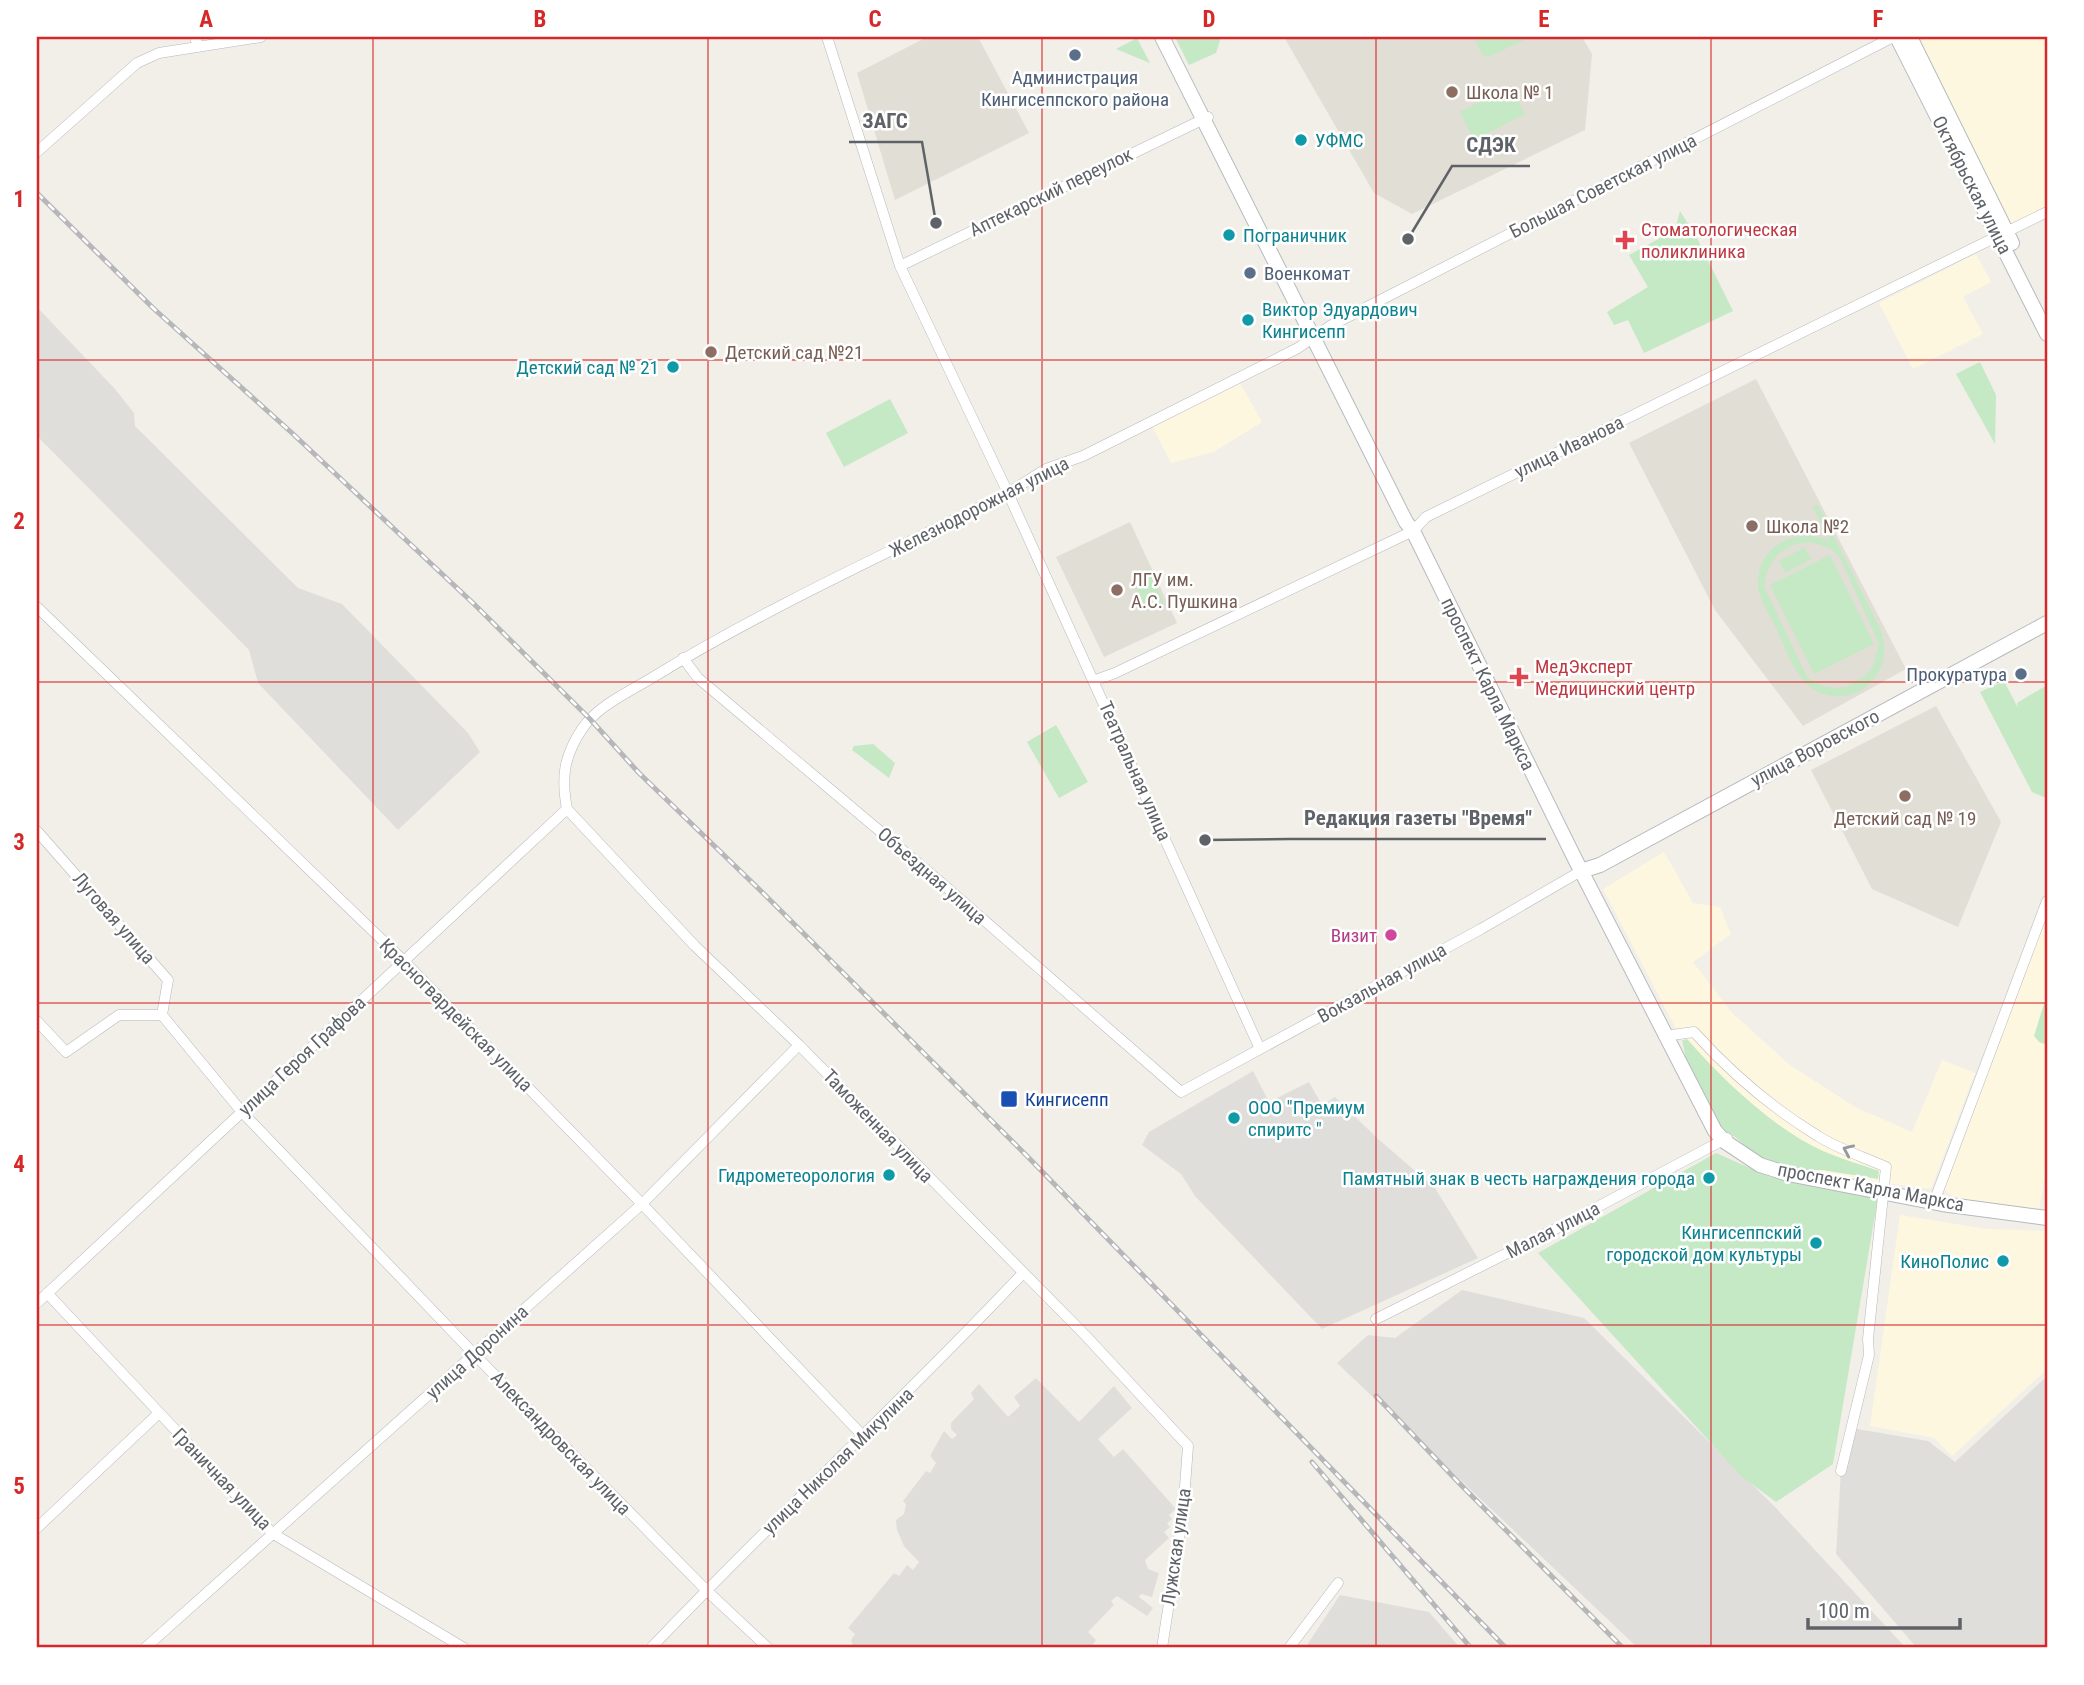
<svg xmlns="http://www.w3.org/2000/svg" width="2084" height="1685" font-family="'Roboto Condensed',sans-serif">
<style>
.commercial{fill:#fef7e0}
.industrial{fill:#e0deda}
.education{fill:#e1ded6}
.green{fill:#c5e8c5;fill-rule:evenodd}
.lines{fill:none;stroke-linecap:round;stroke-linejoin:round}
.street-casing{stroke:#b5b8bc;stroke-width:11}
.secondary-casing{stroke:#b6babf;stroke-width:16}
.street{stroke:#fff;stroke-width:10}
.secondary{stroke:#fff;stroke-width:14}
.rail-casing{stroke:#b6b7b8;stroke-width:5}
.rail{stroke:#fff;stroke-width:2.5;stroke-dasharray:8;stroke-linecap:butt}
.oneway{stroke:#979a9d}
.grid{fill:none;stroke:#d62828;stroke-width:2;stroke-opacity:0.55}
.service-dot{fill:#5c6f8a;stroke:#fff;stroke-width:2.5}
.education-dot{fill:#8d6e63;stroke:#fff;stroke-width:2.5}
.culture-dot{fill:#0f9aa8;stroke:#fff;stroke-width:2.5}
.health-dot{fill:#e0444e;stroke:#fff;stroke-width:2.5}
.hotel-dot{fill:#d1479c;stroke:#fff;stroke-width:2.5}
.transit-dot{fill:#1a4fb4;stroke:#fff;stroke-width:2.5}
.labels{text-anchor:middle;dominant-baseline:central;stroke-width:5;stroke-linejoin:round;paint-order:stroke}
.service-label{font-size:19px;fill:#4e5e75;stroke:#fff}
.education-label{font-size:19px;fill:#785e54;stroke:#fff;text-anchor:start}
.culture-label{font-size:19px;fill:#0d838f;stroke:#fff;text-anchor:end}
.street-label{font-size:19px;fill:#5f6368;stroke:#fff}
.health-label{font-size:19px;fill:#be3a42;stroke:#fff;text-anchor:start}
.hotel-label{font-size:19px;fill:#b23c85;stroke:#fff;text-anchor:end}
.transit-label{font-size:19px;fill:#164399;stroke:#fff;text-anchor:start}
.leader{fill:none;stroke:#5f6368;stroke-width:2.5}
.callout-dot{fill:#5f6368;stroke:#fff;stroke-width:2.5}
.callout-label{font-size:21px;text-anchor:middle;font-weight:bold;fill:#5f6368;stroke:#fff;stroke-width:5;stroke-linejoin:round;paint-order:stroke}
.neatline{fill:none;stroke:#d62828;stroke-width:2.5}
.grid-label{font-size:23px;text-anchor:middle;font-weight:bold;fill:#d62828}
</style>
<rect width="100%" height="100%" fill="#f1efe8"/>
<path class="commercial" d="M1929,37H2047V213L1998,237L1903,50Z
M1976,254L1991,282L1963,297L1983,334L1913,369L1879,303Z
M1240,383L1262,422L1214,452L1171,463L1152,426Z
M1664,852L1693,903L1720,907L1731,934L1693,962L1732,1013L1790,1065L1855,1107L1912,1132L1942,1060L1975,1073L1931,1189L1792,1171L1761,1160L1735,1137L1719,1129L1690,1077L1682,1040L1603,889Z
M2047,914V1163L2039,1210L1957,1200L1944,1190Z
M1900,1215L1986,1229L2047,1231V1369L1952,1456L1934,1438L1870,1426Z"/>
<path class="industrial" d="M37,307L115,389L134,413L135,426L298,588L342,604L468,733L480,752L398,830L258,683L249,650L37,436Z
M1253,1071L1269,1102L1309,1082L1322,1105L1335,1097L1377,1138L1435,1188L1478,1258L1322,1329L1195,1196L1181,1174L1142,1145L1149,1132Z
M1462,1290L1584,1318L1776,1508L1906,1648H1638L1337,1363L1368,1335L1395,1338Z
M2047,1376V1648H1917L1836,1554L1841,1471L1851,1428L1928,1441L1955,1462Z
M1036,1378L1079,1422L1114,1386L1132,1408L1098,1439L1114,1457L1123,1449L1176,1509L1169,1515L1172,1519L1167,1523L1170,1527L1164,1532L1169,1538L1145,1560L1148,1569L1159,1573L1152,1597L1141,1594L1139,1597L1153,1608L1147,1616L1117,1596L1111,1601L1114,1605L1088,1632L1096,1640L1090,1648H853L851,1640L855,1634L848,1628L894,1573L899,1576L907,1565L913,1570L919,1562L904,1546L897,1530L896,1520L904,1514L906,1504L903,1501L926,1471L930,1473L936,1463L930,1456L944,1431L952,1439L957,1435L951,1429V1423L974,1399L971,1393L979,1384L1008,1417L1020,1406L1014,1397Z
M1340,1595L1429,1612L1460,1648H1305Z"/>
<path class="education" d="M927,37H978L1029,133L895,200L857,73Z
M1284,37H1582L1592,54L1585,130L1412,214L1374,193Z
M1756,379L1906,669L1803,726L1715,610L1629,443Z
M1130,522L1177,623L1104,657L1056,557Z
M1936,706L2001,822L1958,927L1872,889L1811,770Z"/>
<path class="green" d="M1175,37H1221L1216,53L1189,65Z
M1474,37H1530L1489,57L1482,54Z
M1137,38L1150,63L1116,49Z
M1510,86L1525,114L1474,140L1460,112Z
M1680,211L1697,238L1733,311L1644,353L1628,320L1614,325L1607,312L1648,287L1629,255L1675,230Z
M1980,362L1996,395L1995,444L1956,374Z
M890,399L908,433L844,467L826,433Z
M1818,505L1880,628C1887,647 1886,668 1870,683C1863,691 1852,695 1841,696C1802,700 1789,657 1776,628C1769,615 1759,599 1758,584C1757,543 1799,527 1830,541L1813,507ZM1811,542L1829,548L1839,556L1879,644L1873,666L1866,675L1846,687L1834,688L1823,686L1807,677L1764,586L1768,569L1778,554L1793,545Z
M1805,547L1811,559L1785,573L1779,561Z
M1830,555L1874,644L1814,674L1770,585Z
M1149,568L1164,603L1147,611L1131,576Z
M2004,681L2018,708L2017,703L2047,685L2046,798L2032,792L1980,692Z
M1056,725L1088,782L1059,798L1027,742Z
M873,744L895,763L889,778L852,750L854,746Z
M2047,994V1045L2039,1042L2034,1036Z
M1687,1039C1722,1079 1774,1129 1823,1151C1841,1159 1860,1164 1879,1171L1878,1179L1822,1170L1792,1171L1761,1160L1735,1137L1719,1129L1690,1077L1682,1040Z
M1716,1153L1770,1177L1878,1197L1833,1464L1776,1502L1741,1476L1538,1253Z"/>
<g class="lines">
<g class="street-casing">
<path id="street" d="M195,37L198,47
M827,37L900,266L1008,493L1260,1049
M37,152L137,63L159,53L261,37
M900,266L1208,117
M37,607L403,960L642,1204L863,1436
M683,658L698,678L938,880L1181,1092L1481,929L1581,871
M1093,681L1115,673L1413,531L1426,517L2047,212
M567,809C561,777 564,756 582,729C598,705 631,691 655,676C768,607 890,552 1008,493L1046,469L1083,456L1298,348L1330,326L1893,37
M567,809L695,946L799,1045L1086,1336L1188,1446L1183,1513L1162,1648
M37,831L168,980L162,1015L242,1112L475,1355L706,1590L768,1648
M37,1021L66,1052L119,1015H162
M1664,1036L1694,1032C1730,1072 1772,1108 1818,1136C1838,1149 1864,1157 1886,1167L1868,1339L1869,1355L1841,1471
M1934,1202L2047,901
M47,1293L272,1533L464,1648
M37,1303L567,809
M1376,1319L1571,1221L1727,1138
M37,1528L159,1413
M145,1648L642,1204L799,1045
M651,1648C772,1520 903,1401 1023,1273
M1289,1648L1338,1583"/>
</g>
<g class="secondary-casing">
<path id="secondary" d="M1162,37L1406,522L1413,531L1575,859L1715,1131L1724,1141L1760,1165L1788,1174L1942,1204L2047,1218
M1897,37L2047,334
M1910,37L2012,243
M1581,871L1600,865L2047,623"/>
</g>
<use href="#street" class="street"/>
<use href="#secondary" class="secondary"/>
<g class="rail-casing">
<path id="rail" d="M37,193L153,308L292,433L474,604L590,719L639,773L763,893L1026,1155L1506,1648
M1376,1396L1461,1485L1623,1648
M1312,1462L1471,1648"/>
</g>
<use href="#rail" class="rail"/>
</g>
<defs><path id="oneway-chevron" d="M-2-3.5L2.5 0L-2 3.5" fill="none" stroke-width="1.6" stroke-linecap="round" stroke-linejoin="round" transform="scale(1.75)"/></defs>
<use class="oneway" href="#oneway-chevron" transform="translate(1848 1150) rotate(-156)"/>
<path class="grid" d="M373,37V1648M708,37V1648M1042,37V1648M1376,37V1648M1711,37V1648M37,360H2047M37,682H2047M37,1003H2047M37,1325H2047"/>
<g class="service-dot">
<circle cx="1075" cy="55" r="7"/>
<circle cx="1250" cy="273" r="7"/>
<circle cx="2021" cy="674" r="7"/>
</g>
<g class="education-dot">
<circle cx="1452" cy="92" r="7"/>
<circle cx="711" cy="352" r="7"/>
<circle cx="1752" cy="526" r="7"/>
<circle cx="1117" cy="590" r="7"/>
<circle cx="1905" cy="796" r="7"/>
</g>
<g class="culture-dot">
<circle cx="1301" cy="140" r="7"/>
<circle cx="1229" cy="235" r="7"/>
<circle cx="1248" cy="320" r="7"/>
<circle cx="673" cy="367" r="7"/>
<circle cx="1234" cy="1118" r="7"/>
<circle cx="889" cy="1175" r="7"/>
<circle cx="1709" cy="1178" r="7"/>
<circle cx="1816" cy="1243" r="7"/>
<circle cx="2003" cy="1261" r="7"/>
</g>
<g class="health-dot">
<path d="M1621.5 229.5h7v7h7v7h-7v7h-7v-7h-7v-7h7z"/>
<path d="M1515.5 666.5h7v7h7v7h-7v7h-7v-7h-7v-7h7z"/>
</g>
<circle class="hotel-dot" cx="1391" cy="935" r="7"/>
<rect class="transit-dot" x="1000" y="1090" width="18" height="18" rx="3.5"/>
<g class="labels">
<g class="service-label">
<text x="1075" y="77">Администрация<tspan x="1075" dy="22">Кингисеппского района</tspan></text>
<text x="1264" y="273" text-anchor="start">Военкомат</text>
<text x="2007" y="674" text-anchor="end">Прокуратура</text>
</g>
<g class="education-label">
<text x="1466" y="92">Школа № 1</text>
<text x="725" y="352">Детский сад №21</text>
<text x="1766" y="526">Школа №2</text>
<text x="1131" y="579">ЛГУ им.<tspan x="1131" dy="22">А.С. Пушкина</tspan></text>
<text x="1905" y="818" text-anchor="middle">Детский сад № 19</text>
</g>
<g class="culture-label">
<text x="1315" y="140" text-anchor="start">УФМС</text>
<text x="1243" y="235" text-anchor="start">Пограничник</text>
<text x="1262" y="309" text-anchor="start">Виктор Эдуардович<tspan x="1262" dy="22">Кингисепп</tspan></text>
<text x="659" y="367">Детский сад № 21</text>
<text x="1248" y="1107" text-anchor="start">ООО "Премиум<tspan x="1248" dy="22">спиритс "</tspan></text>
<text x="875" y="1175">Гидрометеорология</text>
<text x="1695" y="1178">Памятный знак в честь награждения города</text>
<text x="1802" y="1232">Кингисеппский<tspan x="1802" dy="22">городской дом культуры</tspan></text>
<text x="1989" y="1261">КиноПолис</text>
</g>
<g class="street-label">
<text transform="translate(1972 185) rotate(63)">Октябрьская улица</text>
<text transform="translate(1603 186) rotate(-27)">Большая Советская улица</text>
<text transform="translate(1051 192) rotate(-26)">Аптекарский переулок</text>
<text transform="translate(1569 447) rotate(-26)">улица Иванова</text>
<text transform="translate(979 507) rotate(-27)">Железнодорожная улица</text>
<text transform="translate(1488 684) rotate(64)">проспект Карла Маркса</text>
<text transform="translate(1815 748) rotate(-28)">улица Воровского</text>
<text transform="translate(1135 771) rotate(66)">Театральная улица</text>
<text transform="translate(932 876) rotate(41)">Объездная улица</text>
<text transform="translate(114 918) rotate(49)">Луговая улица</text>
<text transform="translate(1382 983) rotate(-29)">Вокзальная улица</text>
<text transform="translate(456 1015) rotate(45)">Красногвардейская улица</text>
<text transform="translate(302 1056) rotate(-43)">улица Героя Графова</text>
<text transform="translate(878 1126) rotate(46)">Таможенная улица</text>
<text transform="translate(1871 1187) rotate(11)">проспект Карла Маркса</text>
<text transform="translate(1553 1230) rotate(-27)">Малая улица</text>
<text transform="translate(477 1352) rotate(-42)">улица Доронина</text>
<text transform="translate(561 1443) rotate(46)">Александровская улица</text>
<text transform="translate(838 1461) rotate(-44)">улица Николая Микулина</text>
<text transform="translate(222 1479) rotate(46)">Граничная улица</text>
<text transform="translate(1176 1547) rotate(-82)">Лужская улица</text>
</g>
<g class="health-label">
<text x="1641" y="229">Стоматологическая<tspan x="1641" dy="22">поликлиника</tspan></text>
<text x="1535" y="666">МедЭксперт<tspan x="1535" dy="22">Медицинский центр</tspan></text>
</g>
<g class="hotel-label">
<text x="1377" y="935">Визит</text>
</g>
<g class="transit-label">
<text x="1025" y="1099">Кингисепп</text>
</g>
</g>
<path class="leader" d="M936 223L922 142H849M1408 239L1452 166H1530M1205 840L1290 839H1546"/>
<g class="callout-dot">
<circle cx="936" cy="223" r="7"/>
<circle cx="1408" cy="239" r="7"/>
<circle cx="1205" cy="840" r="7"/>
</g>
<g class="callout-label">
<text x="885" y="128">ЗАГС</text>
<text x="1491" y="152">СДЭК</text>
<text x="1418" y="825">Редакция газеты "Время"</text>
</g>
<rect width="2084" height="1685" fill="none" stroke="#ffffff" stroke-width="77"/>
<path d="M1808 1618v10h152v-10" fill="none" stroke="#5f6368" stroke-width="3.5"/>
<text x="1818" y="1618" font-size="21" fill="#5f6368" stroke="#ffffff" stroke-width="5" paint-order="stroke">100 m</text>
<rect x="38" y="38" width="2008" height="1608" class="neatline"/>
<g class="grid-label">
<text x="206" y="27">A</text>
<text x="540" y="27">B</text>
<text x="875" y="27">C</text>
<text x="1209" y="27">D</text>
<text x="1544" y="27">E</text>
<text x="1878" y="27">F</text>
<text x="19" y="207">1</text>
<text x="19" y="529">2</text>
<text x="19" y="850">3</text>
<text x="19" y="1172">4</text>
<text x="19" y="1494">5</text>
</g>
</svg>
